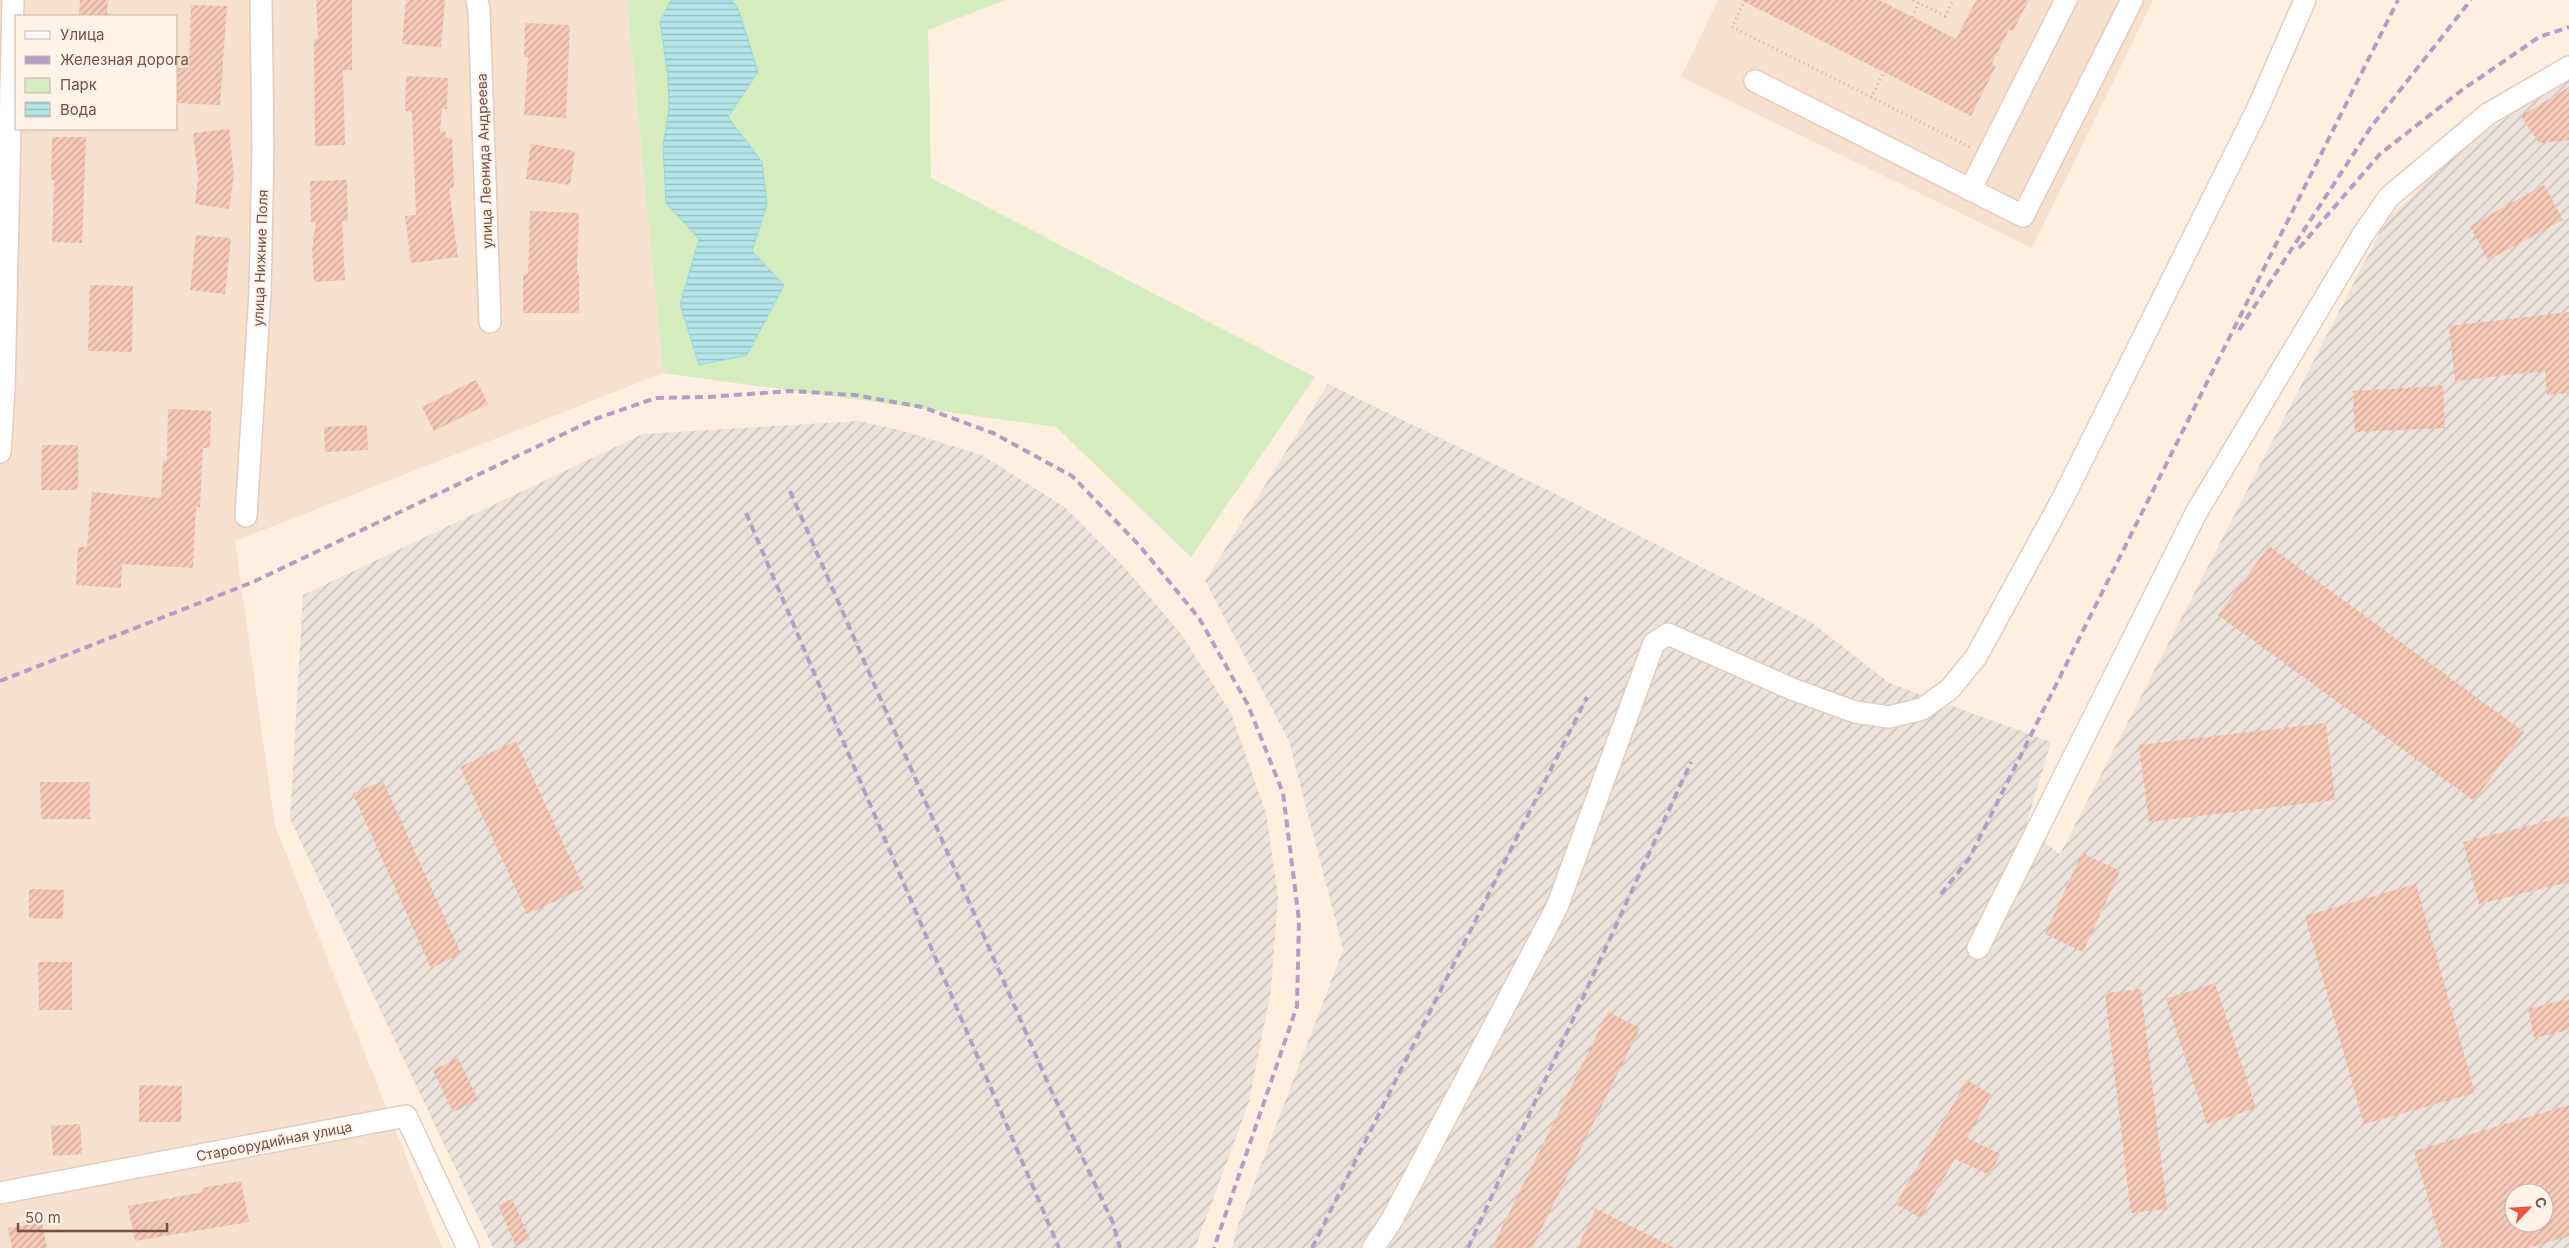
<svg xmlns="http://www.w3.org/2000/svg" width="2569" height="1248" font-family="Inter,sans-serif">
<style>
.residential{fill:#f6e0ce;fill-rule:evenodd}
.industrial{fill:url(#industrial-furrows);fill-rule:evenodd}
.green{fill:#d5ecbe}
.water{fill:url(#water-rules);stroke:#99d7da}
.building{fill:url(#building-hatch);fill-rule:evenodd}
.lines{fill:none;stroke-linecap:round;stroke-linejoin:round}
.minor-casing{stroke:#e4ccbe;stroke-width:24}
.path{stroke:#d9ac99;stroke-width:3;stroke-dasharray:1 4;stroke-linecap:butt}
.minor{stroke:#fff;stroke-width:21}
.rail{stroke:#b09fc7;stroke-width:4;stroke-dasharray:8 5;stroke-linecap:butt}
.labels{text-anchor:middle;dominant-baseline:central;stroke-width:4.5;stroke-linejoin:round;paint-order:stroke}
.street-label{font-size:14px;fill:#765246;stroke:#fff3e8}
</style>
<defs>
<pattern id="industrial-furrows" width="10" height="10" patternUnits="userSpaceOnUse" patternTransform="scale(1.25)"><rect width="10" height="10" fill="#ece2dc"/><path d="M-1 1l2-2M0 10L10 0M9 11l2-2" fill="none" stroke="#c4bab4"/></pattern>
<pattern id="water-rules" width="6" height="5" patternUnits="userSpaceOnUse" patternTransform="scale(1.25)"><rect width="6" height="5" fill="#b4e5e8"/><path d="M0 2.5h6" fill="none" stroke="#97bcbe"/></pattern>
<pattern id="building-hatch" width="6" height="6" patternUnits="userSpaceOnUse" patternTransform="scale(1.25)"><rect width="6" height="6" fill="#f5c9b6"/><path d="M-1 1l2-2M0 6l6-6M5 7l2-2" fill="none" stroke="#cba696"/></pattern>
</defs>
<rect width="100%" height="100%" fill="#feefe0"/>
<path class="residential" d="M0,0H627L663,373L235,541L275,826L442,1248H0ZM16,16H176V129H16Z
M1718,0H2153L2032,248L1681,77Z"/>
<path class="industrial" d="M2569,77V1248H1232L1238,1225L1343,950L1289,741L1205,581L1328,384L1556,494L1811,622L1889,683L2051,742L2025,829L2060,854L2386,220L2465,145ZM2514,1193H2544V1223H2514Z
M859,421L903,431L982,455L1066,508L1126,569L1182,635L1231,713L1266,813L1278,896L1271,990L1249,1102L1195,1248H493L290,819L303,595L643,434Z"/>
<path class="green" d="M627,0H1005L928,30L931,178L1315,377L1191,557L1056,427L663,373Z"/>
<path class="water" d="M671,0H732L739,11L758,72L728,117L762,162L767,204L752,251L784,285L747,355L699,365L680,304L699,239L666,203L663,145L669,110L668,76L660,22Z"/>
<path class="building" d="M80,0H108L107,16H79Z
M316,0H352V70H343L345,145L315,146L314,39H318Z
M406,0H445L441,47L402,44Z
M1741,0H1879L1956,39L1976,0H2029L2013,31L2009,29L1992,64L1996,66L1971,116Z
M191,5L227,6L220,105L176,103L178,68H189Z
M525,23L570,25L566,118L524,115L528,57H524Z
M406,76L448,78L447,109H442L440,131L446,132V138H452L454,188H449L458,257L411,263L405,216L416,215L412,112L405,111Z
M2569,87V140L2539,143L2521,116Z
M229,129L234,176L229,209L195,204L198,177L193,133Z
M52,137H86L82,243L52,242L54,180H51Z
M531,144L575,151L570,185L526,179Z
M347,180L348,221H342L345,280L314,282L312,249L316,222H311L310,181Z
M2544,185L2563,220L2488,260L2470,226Z
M530,211L579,213L577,274H579V313H523V274H528Z
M196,235L231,238L225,294L190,290Z
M90,285L133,286L132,352L88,351Z
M2569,312V393L2547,395L2545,371L2455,381L2449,326Z
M476,380L488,404L434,431L422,407Z
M2443,386L2445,428L2355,432L2353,391Z
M168,409L211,411L210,448H203L200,507H196L193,568L122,564L121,588L76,585L78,547H87L92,492L161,498L163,460H167Z
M367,425L368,450L325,452L324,427Z
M42,445H78V490H41Z
M2269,546L2524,732L2474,801L2218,615Z
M2326,723L2335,800L2149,822L2139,745Z
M516,741L584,888L527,914L460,767Z
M383,781L461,954L431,968L353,794Z
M40,782H90V819H41Z
M2569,816V882L2479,904L2463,842Z
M2082,853L2120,871L2083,952L2045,934Z
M2416,884L2475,1093L2364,1124L2305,916Z
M29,889L64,890L63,919L29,918Z
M38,962H72V1010H39Z
M2215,983L2256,1108L2207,1124L2166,999Z
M2141,989L2167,1209L2131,1213L2105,993Z
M2569,999V1030L2534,1038L2528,1009Z
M1608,1012L1640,1028L1532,1248H1492Z
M458,1058L478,1100L453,1112L433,1070Z
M1967,1080L1992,1095L1967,1138L2000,1154L1990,1175L1955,1159L1920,1218L1896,1204Z
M139,1085L182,1086L181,1122H139Z
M2569,1105V1236L2528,1248H2443L2414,1151ZM2514,1193H2544V1223H2514Z
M80,1124L82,1154L53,1156L51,1126Z
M241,1181L249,1222L135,1241L128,1206L203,1192L202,1188Z
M512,1199L530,1239L516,1246L498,1205Z
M1596,1209L1675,1248H1577Z
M42,1222L47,1248H12L8,1228Z"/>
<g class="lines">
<g class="minor-casing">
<path id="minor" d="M477,0L479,10L490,322
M1755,81L2023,216L2132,0
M1970,190L2066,0
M0,452L4,390L13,0
M246,516L260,292L263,148L261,0
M1978,948L2196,513L2364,233L2389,197L2488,114L2569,67
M0,1193L406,1116L468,1248
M1373,1248L1390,1223L1557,907L1654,643L1668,634L1792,689L1855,712L1889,717L1922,709L1950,689L1976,657L2062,500L2257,110L2305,0"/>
</g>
<path class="path" d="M1745,0L1732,27L1970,147
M1913,0L1945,16L1953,0
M1912,17L1919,3
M1871,98L1884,72"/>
<use href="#minor" class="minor"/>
<path class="rail" d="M2299,248L2380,154L2462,90L2539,37L2569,27
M2239,330L2371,127L2471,0
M790,491L1051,1090L1113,1223L1120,1248
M746,513L1059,1248
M0,681L253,582L595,419L656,398L708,397L790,391L855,395L922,407L993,433L1072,476L1139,545L1199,618L1248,705L1283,793L1299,920L1297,1006L1214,1248
M1941,894L1969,859L2398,0
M1312,1248L1587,697
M1468,1248L1691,762"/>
</g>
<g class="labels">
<g class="street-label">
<text transform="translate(484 161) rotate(-92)">улица Леонида Андреева</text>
<text transform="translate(260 258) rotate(-88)">улица Нижние Поля</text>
<text transform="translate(274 1141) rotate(-11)">Староорудийная улица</text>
</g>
</g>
<rect x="15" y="15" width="162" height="115" fill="#fff3e8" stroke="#c8b3a7"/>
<rect x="25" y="31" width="25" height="8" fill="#ffffff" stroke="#c8b3a7"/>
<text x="60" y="40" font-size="15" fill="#765246">Улица</text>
<rect x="25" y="56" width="25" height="8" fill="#b09fc7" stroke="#c8b3a7"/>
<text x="60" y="65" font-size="15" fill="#765246">Железная дорога</text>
<rect x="25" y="78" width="25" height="15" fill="#d5ecbe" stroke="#c8b3a7"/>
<text x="60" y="90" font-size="15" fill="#765246">Парк</text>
<rect x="25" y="102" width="25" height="15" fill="url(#water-rules)" stroke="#c8b3a7"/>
<text x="60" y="115" font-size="15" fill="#765246">Вода</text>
<g transform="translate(2529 1208) rotate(65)"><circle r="24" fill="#fff3e8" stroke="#c8b3a7"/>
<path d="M0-4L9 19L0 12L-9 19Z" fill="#f0533d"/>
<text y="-8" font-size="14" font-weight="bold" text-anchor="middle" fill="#765246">С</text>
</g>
<path d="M18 1223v8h149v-8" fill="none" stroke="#765246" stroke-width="2.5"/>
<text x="25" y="1223" font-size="15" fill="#765246" stroke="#fff3e8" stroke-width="4" paint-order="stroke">50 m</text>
</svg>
